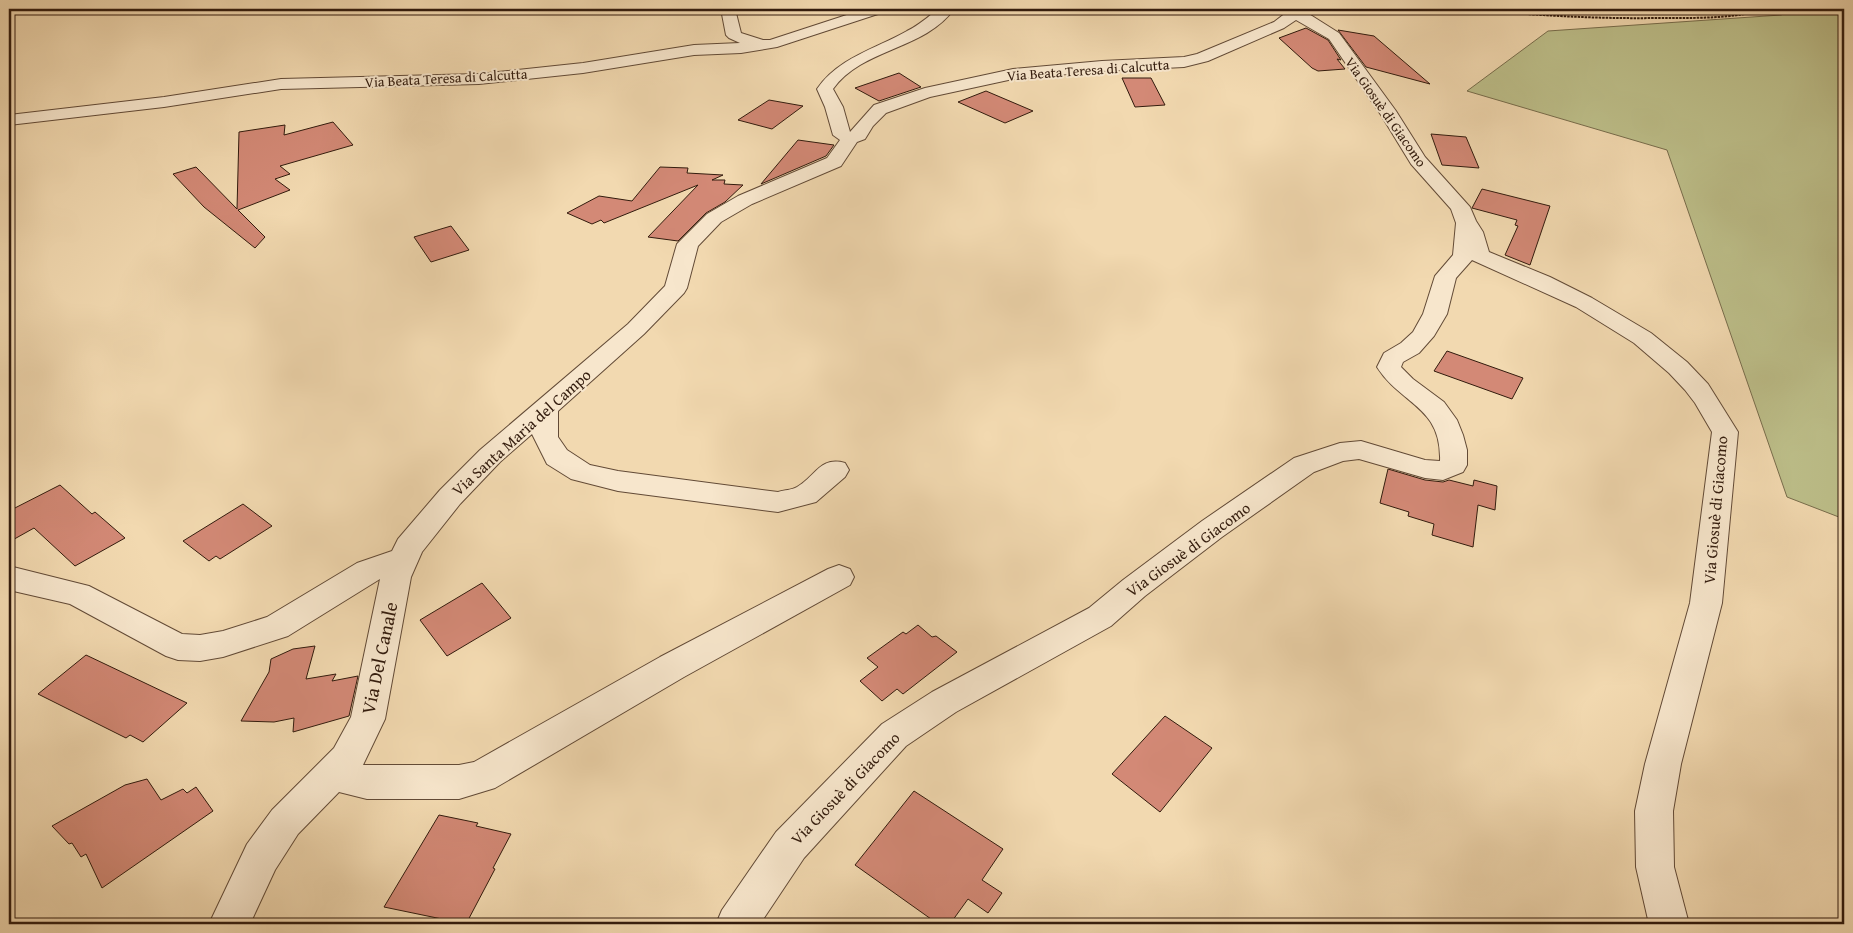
<svg xmlns="http://www.w3.org/2000/svg" width="1853" height="933" font-family="'Gentium Book Plus',serif">
<style>
.green{fill:#bdbf8a;stroke:#786d4c}
.building{fill:#d38976;stroke:#321b0d}
.lines{fill:none;stroke-linecap:round;stroke-linejoin:round}
.minor-casing{stroke:#624a36;stroke-width:2}
.path{stroke:#321b0d;stroke-width:2;stroke-dasharray:2.5 1;stroke-linecap:butt}
.minor{fill:#f7e6cc;fill-rule:evenodd}
.labels{text-anchor:middle;dominant-baseline:central;stroke-width:4;stroke-linejoin:round;paint-order:stroke}
.far-street-label{font-size:14px;fill:#321b0d;stroke:#f7e6cc}
.street-label{font-size:16px;fill:#321b0d;stroke:#f7e6cc}
.near-street-label{font-size:19px;fill:#321b0d;stroke:#f7e6cc}
</style>
<rect width="100%" height="100%" fill="#f2d9b0"/>
<filter id="stains"><feTurbulence type="fractalNoise" baseFrequency=".004" numOctaves="4"/><feColorMatrix values="0 0 0 0 .2 0 0 0 0 .09 0 0 0 0 .02 0 0 0 .5 -.17"/></filter>
<radialGradient id="worn" r=".72"><stop offset=".6" stop-color="#630" stop-opacity="0"/><stop offset="1" stop-color="#630" stop-opacity=".3"/></radialGradient>
<path class="green" d="M1797,9H1844V519L1787,497L1667,150L1467,91L1548,31L1781,15Z"/>
<path class="building" d="M1306,28L1328,40L1341,60L1337,59L1345,69L1318,71L1312,68L1279,38Z
M1338,30L1374,36L1430,84L1366,67Z
M899,73L921,87L879,101L855,88Z
M1122,78H1151L1165,105L1135,107Z
M986,91L1033,111L1005,123L958,102Z
M769,100L803,106L772,129L738,120Z
M333,122L353,145L280,166L290,174L275,179L290,190L238,210L265,237L255,248L204,207L173,174L196,167L237,209L239,132L285,125L284,135Z
M1431,134L1466,137L1479,168L1442,165Z
M798,140L834,145L826,156L761,184Z
M660,167L688,168L687,173L723,175L712,180H725L724,184L743,185L725,202L706,213L678,241L648,237L698,185L604,223L601,220L592,224L567,213L599,196L632,201Z
M1482,189L1550,206L1530,265L1505,255L1518,226L1515,225L1517,220L1472,208Z
M451,226L469,250L431,262L414,237Z
M1447,351L1523,378L1512,399L1434,371Z
M1388,469L1425,480L1443,482L1449,480L1473,486L1474,480L1497,486L1495,510L1478,505L1473,547L1432,535L1434,524L1408,516L1409,512L1380,503Z
M60,485L92,514L95,512L125,538L75,566L34,528L9,542V511Z
M243,504L272,526L220,559L216,556L209,561L183,541Z
M482,583L511,618L447,656L420,620Z
M918,625L932,637L936,636L957,652L903,694L897,689L882,701L860,681L878,667L867,658L903,632L906,634Z
M315,646L306,679L336,674L332,681L358,676L349,716L293,732L294,718L274,722L241,721L269,672L271,659L293,649Z
M86,655L187,703L143,742L130,735L126,738L38,694Z
M1165,716L1212,748L1160,812L1112,774Z
M147,779L161,800L183,789L187,793L196,787L213,811L102,888L86,854L81,857L72,843L69,844L52,826L125,785Z
M914,791L1003,849L982,880L1002,893L988,913L968,899L950,924H938L855,865Z
M439,815L478,823L476,826L511,834L493,868L495,869L466,924L384,907Z"/>
<g class="lines">
<g class="minor-casing">
<path id="minor" d="M721,9H735L741,33L763,40H770L865,9H886L884,12L777,47L741,53L694,55L583,73L479,84L281,89L164,107L9,125V115L164,97L281,79L479,74L583,63L694,45L740,43L729,38L726,35Z
M938,9H954C925,50 862,48 833,89L843,107L850,132L874,105L925,88L1013,69L1102,61L1184,57L1197,54L1274,22L1287,12V9H1301L1339,33L1396,111L1425,157L1470,207L1476,221L1483,232L1489,252L1550,277L1592,298L1651,333L1687,362L1708,384L1738,432L1722,603L1681,764L1673,811L1674,867L1689,924H1649L1636,867L1635,811L1645,764L1690,603L1712,432L1695,403L1685,390L1669,373L1634,343L1576,307L1472,260L1456,278L1447,314L1434,336L1419,353L1403,362L1401,367L1413,379L1444,402L1457,420L1463,435L1467,450V465L1463,472L1443,480L1425,478L1359,459L1343,461L1314,472L1222,537L1145,596L1111,626L956,712L906,746L804,858L760,924H716L722,910L776,832L882,724L932,692L1089,608L1123,580L1202,521L1294,458L1340,443L1361,441L1425,460L1440,461C1442,406 1401,405 1377,367L1384,353L1401,343L1413,332L1423,314L1435,276L1453,255L1456,223L1451,209L1411,164L1381,115L1329,39L1296,20L1284,28L1208,61L1184,67L1102,71L1013,79L930,97L886,113L873,126L865,139L857,142L841,166L752,204L721,222L698,246L687,288L684,293L644,334L558,411V437L567,450L590,465L618,471L778,492C784,490 792,490 797,487C816,476 820,456 845,463L849,470L845,477L816,502L778,512L618,491L571,479L547,464L532,434L500,462L460,504L422,552L411,577L385,719L363,765H459L474,762L660,657L828,569L839,565L850,569L854,577L850,585L684,677L495,788L459,799H367L339,792L298,834L275,870L250,924H209L247,844L272,810L334,748L351,717L380,579L288,636L223,657L200,661L178,660L166,656L70,604L9,590V566L89,586L182,634L200,635L223,631L267,617L357,563L392,551L398,539L440,490L480,450L628,324L665,286L677,244L707,214L738,196L827,158L840,140L833,135L825,107L817,89C838,58 875,49 907,31C919,25 928,17 938,9Z"/>
</g>
<path class="path" d="M1466,9C1530,15 1593,19 1658,18C1695,18 1732,19 1768,9"/>
<use href="#minor" class="minor"/>
</g>
<g class="labels">
<g class="far-street-label">
<text transform="translate(1088 70) rotate(-4)">Via Beata Teresa di Calcutta</text>
<text transform="translate(446 78) rotate(-3)">Via Beata Teresa di Calcutta</text>
<text transform="translate(1386 112) rotate(55)">Via Giosuè di Giacomo</text>
</g>
<g class="street-label">
<text transform="translate(521 432) rotate(-42)">Via Santa Maria del Campo</text>
<text transform="translate(1715 510) rotate(-85)">Via Giosuè di Giacomo</text>
<text transform="translate(1188 549) rotate(-36)">Via Giosuè di Giacomo</text>
<text transform="translate(845 788) rotate(-46)">Via Giosuè di Giacomo</text>
</g>
<g class="near-street-label">
<text transform="translate(379 658) rotate(-78)">Via Del Canale</text>
</g>
</g>
<rect width="1853" height="933" fill="none" stroke="#f2d9b0" stroke-width="30"/>
<rect x="10" y="10" width="1833" height="913" fill="none" stroke="#321b0d" stroke-width="2.5"/>
<rect x="15" y="15" width="1823" height="903" fill="none" stroke="#321b0d"/>
<rect width="100%" height="100%" filter="url(#stains)"/>
<rect width="100%" height="100%" fill="url(#worn)"/>
</svg>
